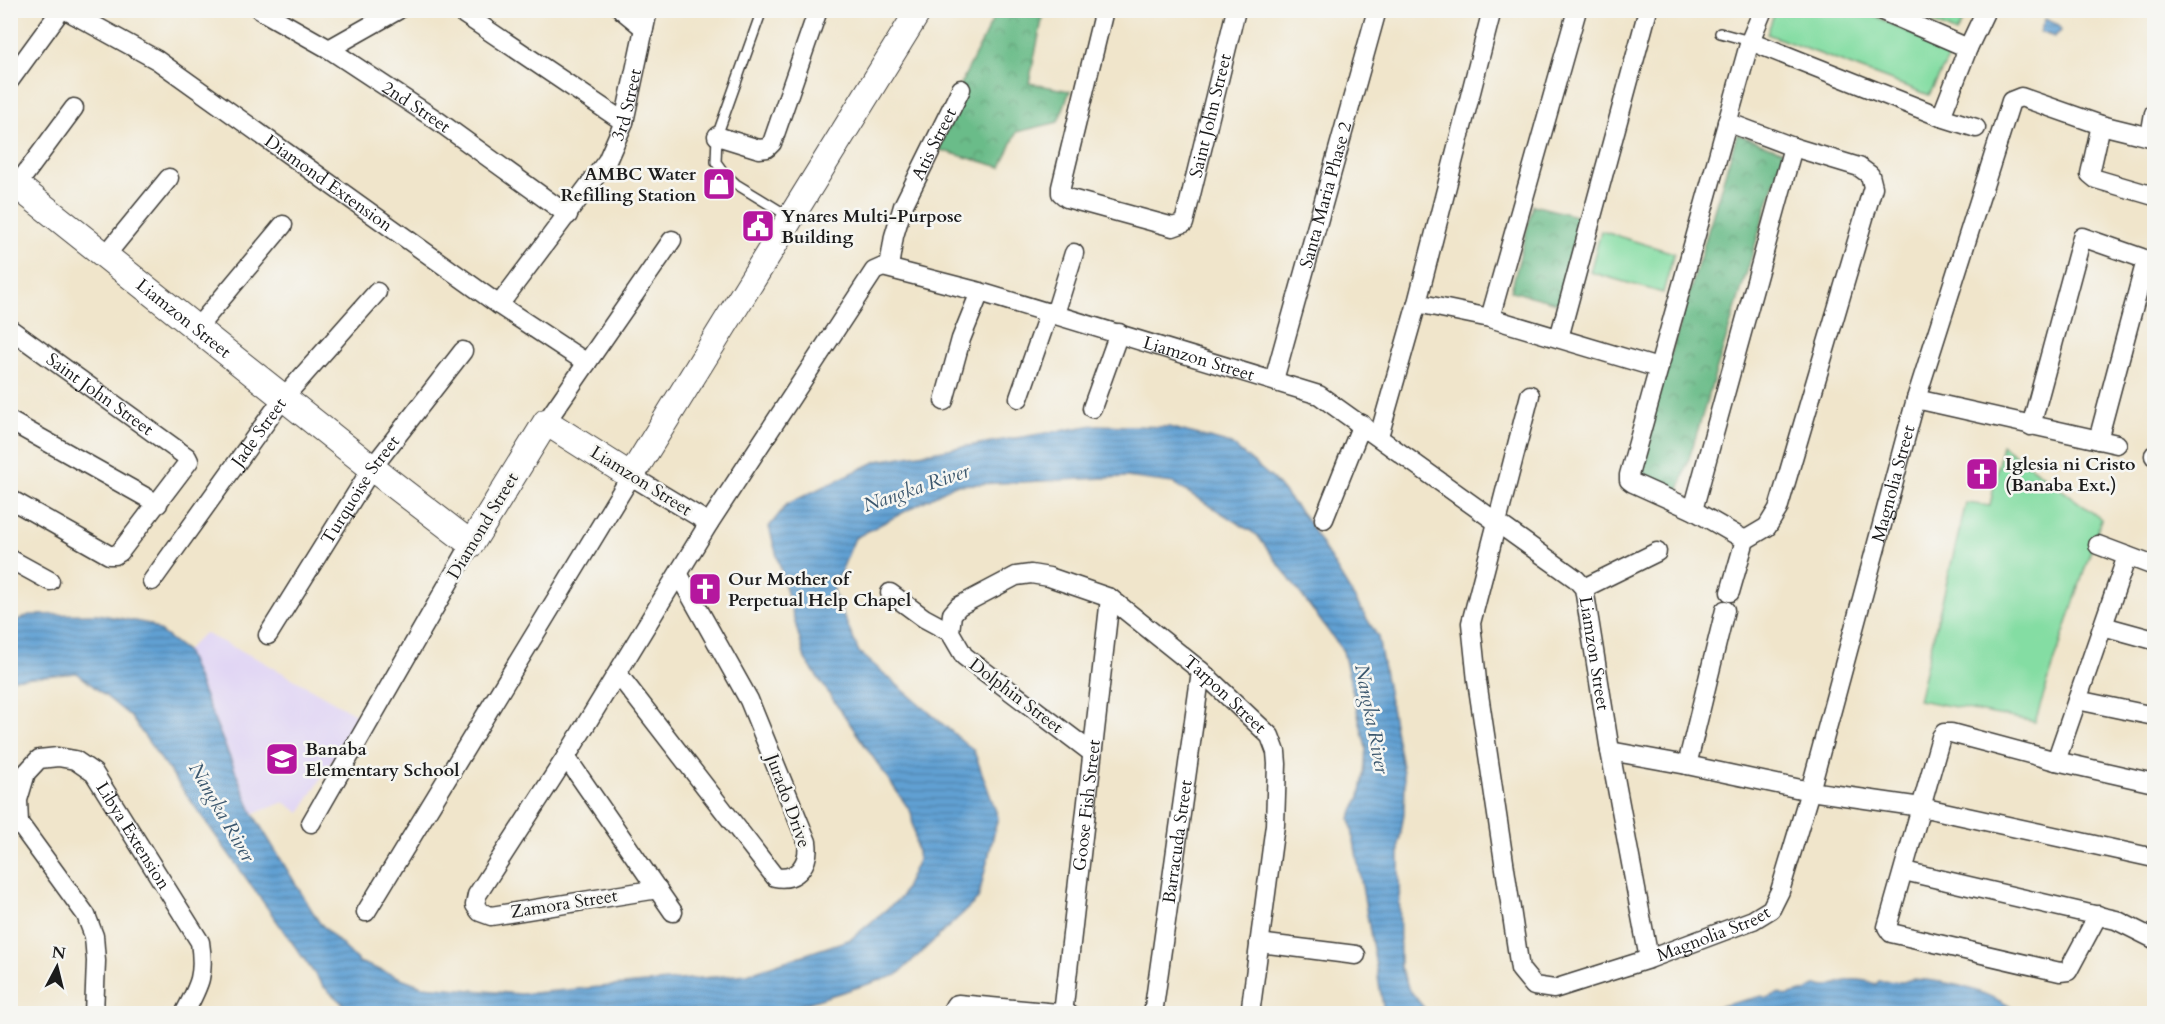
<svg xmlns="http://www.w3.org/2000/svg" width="2165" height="1024" font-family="Cardo,serif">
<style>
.built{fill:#e0d4f4}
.green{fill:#84dda3;stroke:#507c60;stroke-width:1.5}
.forest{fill:url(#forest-crowns);stroke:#446c52;stroke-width:1.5}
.water{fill:url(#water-rules);stroke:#3e5e78;stroke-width:1.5}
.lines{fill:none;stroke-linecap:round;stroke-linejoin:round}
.lane-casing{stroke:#3c3a36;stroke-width:12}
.street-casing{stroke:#3c3a36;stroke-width:21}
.secondary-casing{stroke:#3c3a36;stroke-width:28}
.lane{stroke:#fff;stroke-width:9}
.street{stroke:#fff;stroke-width:18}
.secondary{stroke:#fff;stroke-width:26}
.labels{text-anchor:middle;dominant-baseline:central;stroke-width:5;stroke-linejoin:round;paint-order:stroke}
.street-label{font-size:18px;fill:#1c1c1c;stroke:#f6f6f2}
.poi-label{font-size:18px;font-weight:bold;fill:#1c1c1c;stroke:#f6f6f2;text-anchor:start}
.water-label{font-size:20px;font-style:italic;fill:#3b576e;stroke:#f6f6f2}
</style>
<defs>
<pattern id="forest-crowns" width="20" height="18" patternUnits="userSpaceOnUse" patternTransform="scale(1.5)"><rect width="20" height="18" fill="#6bbc89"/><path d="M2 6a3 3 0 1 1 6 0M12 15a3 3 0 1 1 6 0" fill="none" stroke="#57986f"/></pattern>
<pattern id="water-rules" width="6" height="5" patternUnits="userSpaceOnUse" patternTransform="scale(1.5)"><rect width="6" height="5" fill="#60a0d3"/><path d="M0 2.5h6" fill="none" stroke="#4e82aa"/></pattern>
</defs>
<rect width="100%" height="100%" fill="#f6f6f2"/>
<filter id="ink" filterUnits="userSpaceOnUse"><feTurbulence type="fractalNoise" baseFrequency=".0167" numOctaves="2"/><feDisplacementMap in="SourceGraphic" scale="12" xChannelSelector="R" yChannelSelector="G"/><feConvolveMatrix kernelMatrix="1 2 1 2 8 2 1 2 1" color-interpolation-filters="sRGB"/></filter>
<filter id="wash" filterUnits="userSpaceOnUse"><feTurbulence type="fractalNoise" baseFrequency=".008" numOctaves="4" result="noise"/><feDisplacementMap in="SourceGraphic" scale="24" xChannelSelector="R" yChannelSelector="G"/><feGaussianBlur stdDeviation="1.35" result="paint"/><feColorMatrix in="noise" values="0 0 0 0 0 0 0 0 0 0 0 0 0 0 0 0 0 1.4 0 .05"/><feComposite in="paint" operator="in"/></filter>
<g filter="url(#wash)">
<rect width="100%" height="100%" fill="#f0e5cb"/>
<path class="built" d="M204,633L260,660L359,716L300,813L284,802L253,814L186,651Z"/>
<path class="green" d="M1775,11H1865L1951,53L1929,95L1767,34Z
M1909,11H1968L1956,33Z
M1601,231L1674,253L1663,293L1590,272Z
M2002,445L2101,519L2035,722L1918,700L1966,503L1990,506Z"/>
<path class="forest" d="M997,11H1044L1029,83L1070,91L1058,122L1017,132L1001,167L929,147Z
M1737,134L1784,152L1678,494L1636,471Z
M1533,205L1584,218L1561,304L1511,291Z"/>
<path class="water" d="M2045,19L2059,25L2061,31L2054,37L2040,32Z
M1094,425L1169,427L1231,444L1273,479L1307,520L1378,637L1405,783L1404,813L1399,845L1400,967L1409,989L1428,1013H1386L1383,1006L1350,818L1360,796L1364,775L1366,748L1343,651L1257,535L1173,483L1126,477L955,485L855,538L833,591L859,652L974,751L998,817L978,899L897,975L775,1013H353L324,987L130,716L77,673L11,679V623L29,615L97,614L150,624L186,651L253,814L319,922L359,962L422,986L521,994L747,974L851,939L901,897L918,860L911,812L805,659L769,527L787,504L877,461Z
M1912,979C1951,981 1987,990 2020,1013L1921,1014L1859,1009L1830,1014L1692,1013L1762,996L1766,998L1780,993L1785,996L1806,991L1817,985C1828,990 1835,983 1846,981C1856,978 1866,981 1876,984L1879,981L1903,982Z"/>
</g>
<g filter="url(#ink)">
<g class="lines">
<g class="lane-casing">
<path id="lane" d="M762,10L717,136L716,162L724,173L736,184L790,217
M1720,33L1750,41"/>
</g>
<g class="street-casing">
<g id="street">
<path id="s1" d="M66,10L157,60L499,305L587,363"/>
<path id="s2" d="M260,10L329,49L438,121L568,215"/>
<path d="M458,10L624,122"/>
<path d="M622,10L644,28"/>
<path id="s3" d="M1104,10L1061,187V193L1067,198L1173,227L1184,223L1236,10"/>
<path d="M1880,10L1968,48"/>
<path d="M1750,41L1941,117L1976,128"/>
<path d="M329,49L398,10"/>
<path d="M10,80L61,10"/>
<path d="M1941,117L1968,48L1986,10"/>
<path d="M1727,122L1793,147L1859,167L1870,175L1873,187L1778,509L1767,527L1745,540L1730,592"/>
<path d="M2101,125L2090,174L2096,179L2154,196"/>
<path d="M717,136L759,149L767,148L772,143L818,10"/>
<path d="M2150,136L2154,113"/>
<path d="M17,185L74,108"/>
<path d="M105,256L169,178"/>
<path id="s4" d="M889,267L894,236L903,206L961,89"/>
<path d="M1417,303L1490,318L1658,368"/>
<path id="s5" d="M499,305L607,161L624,122L648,10"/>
<path d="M1055,314L1074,253"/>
<path d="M1490,318L1577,10"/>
<path d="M197,328L283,225"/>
<path id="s6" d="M10,329L187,457L189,461L120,552L115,555H109L10,499"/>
<path d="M1559,338L1648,10"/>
<path id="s7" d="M1274,380L1377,10"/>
<path id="s8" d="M1530,395L1471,623L1477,681L1520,969L1534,986L1554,989L1649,959L1753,920L1771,909L1780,891L1810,791L1916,399L2011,101L2021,97L2101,125L2154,138"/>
<path d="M1019,398L1049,312"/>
<path d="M1916,399L2117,444"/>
<path d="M944,401L961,339L980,292"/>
<path d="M1092,408L1119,333"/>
<path d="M10,421L158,504"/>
<path d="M546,422L672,240"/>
<path d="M2031,426L2082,237L2142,258L2145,264L2098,440"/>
<path d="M1379,436L1417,303L1492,10"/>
<path d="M2154,455V456"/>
<path d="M1693,510L1793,147"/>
<path d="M1324,519L1362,424"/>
<path d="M1745,540L1693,510L1633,483L1629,480V475L1750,41L1763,10"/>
<path d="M2098,545L2154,566"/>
<path d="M10,559L50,581"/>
<path id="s9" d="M152,581L284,397L377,292"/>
<path d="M1584,588L1657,552"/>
<path d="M890,593L924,618L950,632"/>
<path d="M2103,626L2154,640"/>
<path id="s10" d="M268,635L372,468L463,351"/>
<path d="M618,674L775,877C798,882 810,862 807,842L749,700L679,575"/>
<path d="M2077,700L2154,716"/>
<path d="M1610,751L1687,765L1810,791L1921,807L2154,858"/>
<path id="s11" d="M1091,752L964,656L950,632L952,614L959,606L1016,576L1031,574L1049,577L1110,598L1201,671L1270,736L1276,752L1277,764L1275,825L1250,1014"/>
<path d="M566,757L673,912"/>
<path d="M2056,761L2127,556"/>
<path d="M1687,765L1725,610"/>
<path d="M311,823L471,544"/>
<path d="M1904,871L2116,920L2154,939"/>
<path id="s12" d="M658,889L491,916L480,912L475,905L477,895L566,757L709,523L874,271L883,267L980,292L1319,395L1576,579L1584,588L1610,751L1649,959"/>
<path d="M366,912L631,476L709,523"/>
<path d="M2098,915L2068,971L2060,972L1891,933L1887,927L1941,737L1944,733H1951L2056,761L2154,783"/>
<path d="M1259,943L1356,955"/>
<path id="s13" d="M94,1014L96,961L94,936L86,915L19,823L18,800L26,773L39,759L58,757L75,760L94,773L200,942C205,975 200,984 184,1014"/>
<path d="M950,1014L955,1005L958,1004L1069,1014"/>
<path id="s14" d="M1063,1014L1110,598"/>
<path id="s15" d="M1153,1014L1201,671"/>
</g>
</g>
<g class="secondary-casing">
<g id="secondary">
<path id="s16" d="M10,180L372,468L471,544L546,422L631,476L919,10"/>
</g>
</g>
<use href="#lane" class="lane"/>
<use href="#street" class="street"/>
<use href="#secondary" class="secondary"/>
</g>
</g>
<defs>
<g id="shop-square" transform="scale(1.725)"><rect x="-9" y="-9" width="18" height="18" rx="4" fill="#b5179e" stroke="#f6f6f2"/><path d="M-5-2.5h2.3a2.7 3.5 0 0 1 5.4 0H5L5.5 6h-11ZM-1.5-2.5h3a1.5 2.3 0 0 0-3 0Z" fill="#fff"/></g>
<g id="civic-square" transform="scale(1.725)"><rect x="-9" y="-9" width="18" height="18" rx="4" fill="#b5179e" stroke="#f6f6f2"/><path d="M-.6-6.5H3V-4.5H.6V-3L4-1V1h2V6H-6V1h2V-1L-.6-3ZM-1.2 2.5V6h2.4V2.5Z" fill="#fff"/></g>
<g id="church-square" transform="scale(1.725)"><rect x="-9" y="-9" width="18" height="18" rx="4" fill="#b5179e" stroke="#f6f6f2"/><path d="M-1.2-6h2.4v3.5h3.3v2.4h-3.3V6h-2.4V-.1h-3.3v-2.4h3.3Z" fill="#fff"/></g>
<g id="school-square" transform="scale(1.725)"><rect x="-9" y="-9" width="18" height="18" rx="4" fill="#b5179e" stroke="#f6f6f2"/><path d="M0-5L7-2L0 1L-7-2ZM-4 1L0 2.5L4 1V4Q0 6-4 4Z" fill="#fff"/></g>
</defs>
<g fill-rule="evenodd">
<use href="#shop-square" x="719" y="184"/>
<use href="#civic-square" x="758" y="226"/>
<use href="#church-square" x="1982" y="474"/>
<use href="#church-square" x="705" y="589"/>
<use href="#school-square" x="282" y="759"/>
</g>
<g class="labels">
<g class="street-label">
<text stroke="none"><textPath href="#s5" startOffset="240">3rd Street</textPath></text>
<text stroke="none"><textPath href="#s2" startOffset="184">2nd Street</textPath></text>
<text stroke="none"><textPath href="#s3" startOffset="428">Saint John Street</textPath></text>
<text stroke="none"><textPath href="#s4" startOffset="132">Atis Street</textPath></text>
<text stroke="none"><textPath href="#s1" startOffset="315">Diamond Extension</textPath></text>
<text stroke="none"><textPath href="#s7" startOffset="192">Santa Maria Phase 2</textPath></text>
<text stroke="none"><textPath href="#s16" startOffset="222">Liamzon Street</textPath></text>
<text stroke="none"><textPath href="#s12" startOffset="1278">Liamzon Street</textPath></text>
<text stroke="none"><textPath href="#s6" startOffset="111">Saint John Street</textPath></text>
<text stroke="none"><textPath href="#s9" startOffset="183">Jade Street</textPath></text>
<text transform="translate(641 481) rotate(32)">Liamzon Street</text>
<text stroke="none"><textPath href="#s8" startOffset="1302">Magnolia Street</textPath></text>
<text stroke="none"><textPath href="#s10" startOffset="172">Turquoise Street</textPath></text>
<text transform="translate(483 526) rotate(-59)">Diamond Street</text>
<text stroke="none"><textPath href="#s12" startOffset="1798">Liamzon Street</textPath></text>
<text stroke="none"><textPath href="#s11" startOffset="528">Tarpon Street</textPath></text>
<text transform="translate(1016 696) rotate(37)">Dolphin Street</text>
<text transform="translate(788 801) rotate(70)">Jurado Drive</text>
<text stroke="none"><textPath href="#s14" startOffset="210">Goose Fish Street</textPath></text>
<text stroke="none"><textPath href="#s13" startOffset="418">Libya Extension</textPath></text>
<text stroke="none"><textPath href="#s15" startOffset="174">Barracuda Street</textPath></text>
<text transform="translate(564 904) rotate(-9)">Zamora Street</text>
<text stroke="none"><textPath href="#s8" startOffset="796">Magnolia Street</textPath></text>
</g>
<g class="poi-label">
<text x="696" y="174" text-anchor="end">AMBC Water<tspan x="696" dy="21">Refilling Station</tspan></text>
<text x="781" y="216">Ynares Multi-Purpose<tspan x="781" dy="21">Building</tspan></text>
<text x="2005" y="464">Iglesia ni Cristo<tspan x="2005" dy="21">(Banaba Ext.)</tspan></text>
<text x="728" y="579">Our Mother of<tspan x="728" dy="21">Perpetual Help Chapel</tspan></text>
<text x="305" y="749">Banaba<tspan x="305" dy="21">Elementary School</tspan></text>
</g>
<g class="water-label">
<text transform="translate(916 488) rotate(-19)">Nangka River</text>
<text transform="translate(1372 719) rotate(79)">Nangka River</text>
<text transform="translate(222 812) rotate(60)">Nangka River</text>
</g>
</g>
<rect width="2165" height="1024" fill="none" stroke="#f6f6f2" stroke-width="36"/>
<g transform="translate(57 967) rotate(7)" stroke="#f6f6f2" stroke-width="4.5" paint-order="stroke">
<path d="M0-4.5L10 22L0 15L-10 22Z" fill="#1c1c1c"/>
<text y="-9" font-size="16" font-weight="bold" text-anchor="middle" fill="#1c1c1c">N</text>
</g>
</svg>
